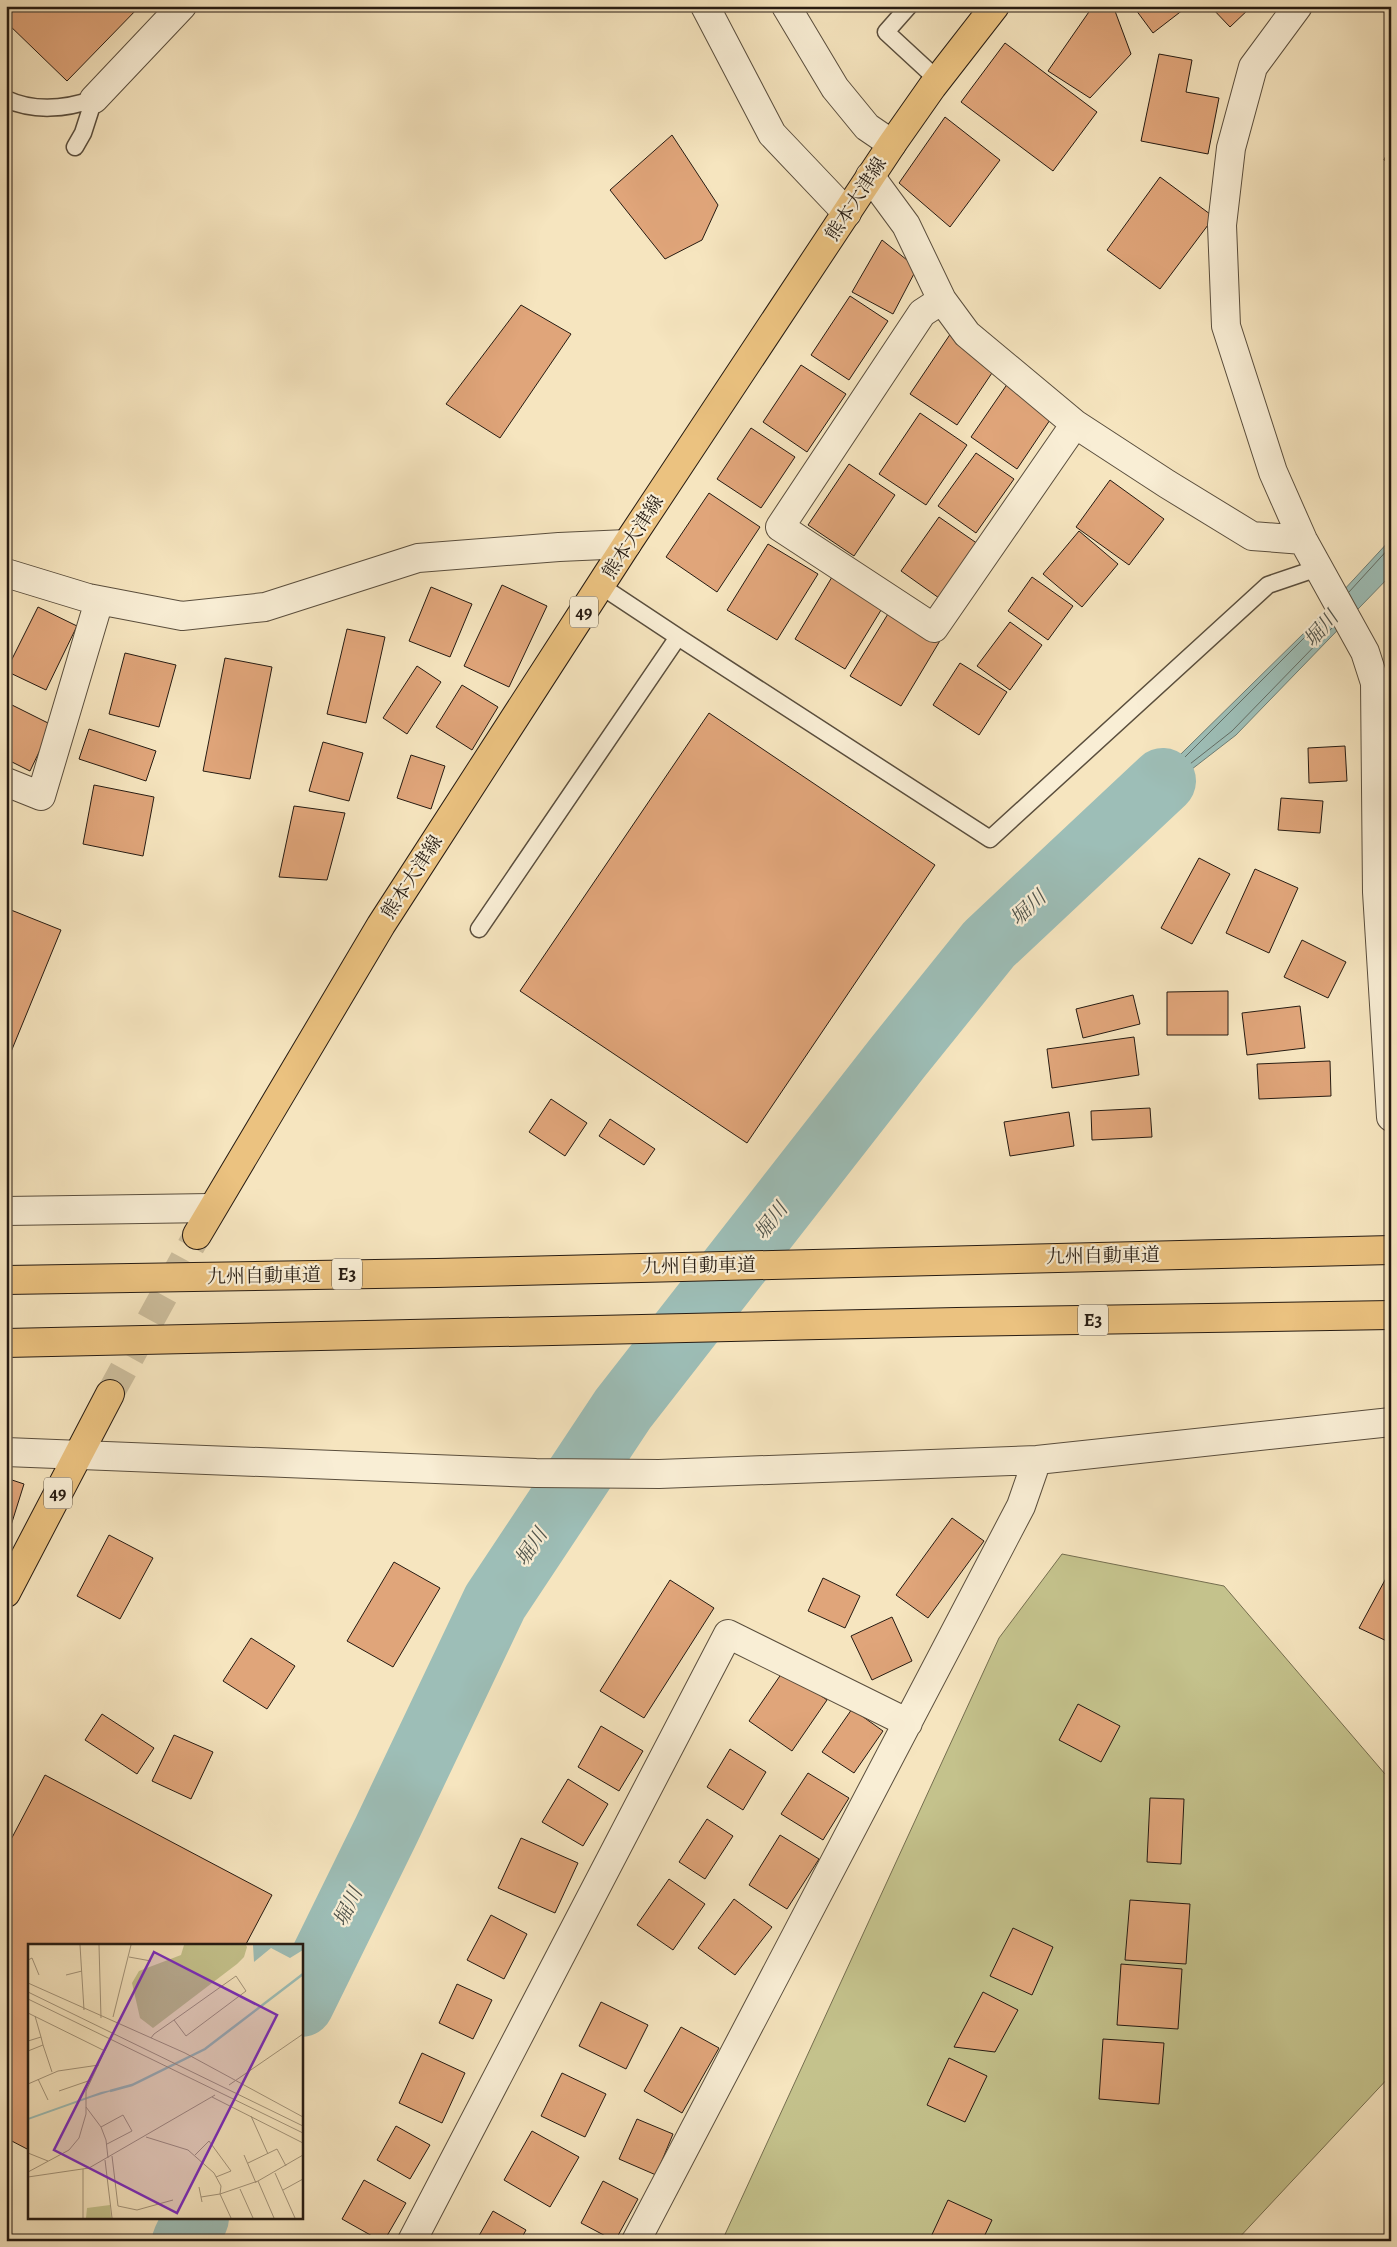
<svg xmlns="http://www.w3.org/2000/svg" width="1397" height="2247" font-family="Alegreya,'Noto Serif JP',serif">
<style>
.green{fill:#c4c28c;stroke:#756e4f}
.water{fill:#9dbeb7;stroke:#6d7d75}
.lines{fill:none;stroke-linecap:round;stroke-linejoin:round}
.shore{stroke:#626c64;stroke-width:1}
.river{stroke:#9dbeb7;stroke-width:66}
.building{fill:#e0a57a;stroke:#261b12}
.primary-tunnel{stroke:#ccbd9c;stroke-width:28;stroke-dasharray:28 14;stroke-linecap:butt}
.service-casing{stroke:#5a4e3d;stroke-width:19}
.minor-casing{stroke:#5a4e3d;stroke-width:30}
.primary-casing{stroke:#261b12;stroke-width:30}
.motorway-casing{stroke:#261b12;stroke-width:30}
.service{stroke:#f9eed5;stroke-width:16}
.minor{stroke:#f9eed5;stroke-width:28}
.primary{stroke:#ebc280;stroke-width:28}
.motorway{stroke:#ebc280;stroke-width:28}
.labels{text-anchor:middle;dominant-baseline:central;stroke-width:4.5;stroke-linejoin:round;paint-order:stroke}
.shield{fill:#f9eed5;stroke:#655a4c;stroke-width:1}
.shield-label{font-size:18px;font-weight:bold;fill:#261b12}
.street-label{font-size:19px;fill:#261b12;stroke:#f9eed5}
.water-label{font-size:20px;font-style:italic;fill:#50544c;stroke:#f9eed5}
.inset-river{fill:none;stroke:#9dbeb7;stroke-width:2.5}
.inset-road{fill:none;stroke:#a3947a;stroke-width:1}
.view{fill:#7b2cbf;fill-opacity:0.15;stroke:#7b2cbf;stroke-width:2.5}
.inset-edge{fill:none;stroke:#261b12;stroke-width:2.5}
</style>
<rect width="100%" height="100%" fill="#f6e5bf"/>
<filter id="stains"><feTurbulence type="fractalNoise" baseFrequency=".004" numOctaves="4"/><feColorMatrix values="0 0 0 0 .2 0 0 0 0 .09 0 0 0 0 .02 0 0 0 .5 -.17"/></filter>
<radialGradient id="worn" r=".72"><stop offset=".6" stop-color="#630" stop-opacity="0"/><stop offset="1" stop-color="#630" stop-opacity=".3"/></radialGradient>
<path class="green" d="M1062,1554L1224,1586L1391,1781V2075L1236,2241H722L999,1638Z"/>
<path class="water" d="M1391,539V575L1236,735L1068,865L1306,631Z"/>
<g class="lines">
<path class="shore" d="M1349,592L1391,546
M1327,615L1163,779V782H1167L1232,731L1334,626"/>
<path class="river" d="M301,2004L386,1831L495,1602L623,1409L898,1057L989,944L1163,781
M185,2241L196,2218"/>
</g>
<path class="building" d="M6,6H140L67,81L6,22Z
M1093,6H1107L1115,11L1131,54L1090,98L1048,71Z
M1133,6H1188L1153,33Z
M1210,6H1252L1230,27Z
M1005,43L1097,112L1053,171L961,102Z
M1159,54L1192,60L1186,92L1219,98L1208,154L1141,141Z
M945,117L1000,160L950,227L899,183Z
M672,135L718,205L702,240L665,259L610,190Z
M1391,144V163L1384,160Z
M1160,177L1214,217L1160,289L1107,250Z
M882,240L917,268L893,314L852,292Z
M850,296L888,321L849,380L811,355Z
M521,305L571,334L500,438L446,404Z
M951,333L998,364L957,425L910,394Z
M801,365L846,394L807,452L763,422Z
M1008,383L1054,414L1017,469L971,437Z
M920,413L967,445L926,505L879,474Z
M751,428L795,457L761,508L717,479Z
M976,453L1014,479L976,533L938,506Z
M849,464L895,495L854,556L808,525Z
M1110,480L1164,519L1129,565L1076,527Z
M709,493L760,527L717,592L666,557Z
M939,517L978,544L939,598L901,571Z
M1079,531L1118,564L1082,607L1043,574Z
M768,544L818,574L777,640L727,610Z
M835,572L886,602L845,669L795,639Z
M1032,577L1073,606L1048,640L1008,611Z
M502,585L547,606L509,687L464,666Z
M431,587L472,604L450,657L409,641Z
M38,607L77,626L46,690L6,671Z
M891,609L941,639L901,706L850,676Z
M1010,622L1042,645L1010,690L977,666Z
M347,629L385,637L366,723L327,714Z
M125,653L176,665L159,727L109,714Z
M225,658L272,667L250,779L203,771Z
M960,663L1007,692L979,735L933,705Z
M417,666L441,682L407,734L383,718Z
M462,685L498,707L472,750L436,727Z
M6,702L52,725L30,771L6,759Z
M709,713L935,865L747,1143L520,991Z
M89,729L156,751L146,781L79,759Z
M323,742L363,753L349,801L309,791Z
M1345,746L1347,781L1309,783L1308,748Z
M411,755L445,766L431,809L397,798Z
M94,785L154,797L143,856L83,844Z
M1281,798L1323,801L1320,833L1278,830Z
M294,806L345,813L327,880L279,877Z
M1199,858L1230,874L1192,944L1161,928Z
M1255,869L1298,888L1269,953L1226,933Z
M6,908L61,930L6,1064Z
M1302,940L1346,962L1328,998L1284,977Z
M1228,991V1035H1167V992Z
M1133,995L1140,1024L1083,1038L1076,1009Z
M1300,1006L1305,1048L1247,1055L1242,1013Z
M1134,1037L1139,1075L1052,1088L1047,1049Z
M1330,1061L1331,1096L1259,1099L1257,1064Z
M551,1099L587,1123L565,1156L529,1132Z
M1150,1108L1152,1137L1092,1140L1091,1111Z
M1069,1112L1074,1146L1010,1156L1004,1122Z
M610,1119L655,1149L644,1165L599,1136Z
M6,1478L24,1484L8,1535L6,1534Z
M952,1518L984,1541L928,1618L896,1595Z
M109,1535L153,1558L120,1619L77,1596Z
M394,1562L440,1588L393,1667L347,1641Z
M1391,1569V1643L1359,1628Z
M823,1578L860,1596L845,1628L808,1611Z
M670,1580L714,1608L644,1718L600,1691Z
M892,1617L912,1661L872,1680L851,1636Z
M251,1638L295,1666L267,1709L223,1681Z
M784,1670L827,1700L792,1751L749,1721Z
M1078,1704L1120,1726L1101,1762L1059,1740Z
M852,1709L883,1731L854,1773L822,1752Z
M102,1714L154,1748L137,1774L85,1740Z
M601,1726L643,1751L619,1791L578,1767Z
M174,1735L213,1752L191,1799L152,1781Z
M730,1749L766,1772L743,1810L707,1787Z
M808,1773L849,1798L823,1840L781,1814Z
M45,1775L272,1895L245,1946H29V2150L6,2138V1849Z
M568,1779L608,1804L583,1846L542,1822Z
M1150,1798L1184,1799L1181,1864L1147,1862Z
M707,1819L733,1836L705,1879L679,1862Z
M780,1835L819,1859L787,1909L749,1885Z
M521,1838L578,1863L555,1913L498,1888Z
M669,1879L705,1904L673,1950L637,1925Z
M734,1899L772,1927L735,1975L698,1948Z
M1130,1900L1190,1904L1186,1964L1125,1960Z
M491,1915L527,1934L504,1979L467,1960Z
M1013,1928L1053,1947L1032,1995L990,1976Z
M1121,1964L1182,1969L1178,2029L1117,2025Z
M457,1984L492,2000L473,2039L439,2023Z
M983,1992L1018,2010L995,2052L954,2047Z
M601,2002L648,2025L626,2069L579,2046Z
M681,2027L719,2048L682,2113L644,2091Z
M1103,2039L1164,2043L1159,2104L1099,2099Z
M422,2053L465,2073L442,2123L399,2103Z
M949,2058L987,2076L965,2122L927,2105Z
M562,2073L606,2094L585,2137L541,2116Z
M637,2119L673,2134L656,2175L619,2159Z
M396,2126L430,2145L410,2179L377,2160Z
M532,2131L579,2157L550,2207L504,2180Z
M364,2180L406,2203L384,2241H381L342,2219Z
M603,2181L638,2199L615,2241L581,2223Z
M948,2200L992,2220L982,2241H929Z
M493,2211L526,2230L520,2241H476Z"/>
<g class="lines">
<path class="primary-tunnel" d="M110,1394L197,1235"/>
<g class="service-casing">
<path id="service" d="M909,6L886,32L938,80
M6,99C34,112 66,109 94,99L83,133L75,147
M678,637L990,839L1268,585L1318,568
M479,929L678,637L601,586"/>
</g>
<g class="minor-casing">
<path id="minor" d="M705,6L772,134L847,213
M786,6L835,88L867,127L892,144
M1298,6L1253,67L1231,148L1222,225L1226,326L1273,472L1303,540L1365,652L1375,683L1377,892L1391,1117
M94,99L182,6
M870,176L906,225L942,300L967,334L1075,424
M942,300L922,313L780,527L934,628L1075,424L1167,484L1252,536L1303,540
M6,573L88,598L182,616L265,607L418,558L559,547L627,544
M6,782L41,796L99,601
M6,1211L211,1208
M6,1452L536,1473L659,1474L1037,1460L1391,1422
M412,2241L728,1634L908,1723
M636,2241L1021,1506L1037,1460"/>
</g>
<g class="primary-casing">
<path id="primary" d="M197,1235L381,925L627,544L892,144L932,87L995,6
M6,1593L110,1394"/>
</g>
<g class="motorway-casing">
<path id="motorway" d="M6,1280L436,1273L1391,1250
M6,1343L957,1322L1391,1315"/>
</g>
<use href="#service" class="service"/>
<use href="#minor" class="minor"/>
<use href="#primary" class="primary"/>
<use href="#motorway" class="motorway"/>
</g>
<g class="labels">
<g class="shield">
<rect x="570" y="596.5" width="28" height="31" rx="4"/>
<rect x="332" y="1258.5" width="30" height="31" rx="4"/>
<rect x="1078" y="1304.5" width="30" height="31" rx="4"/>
<rect x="44" y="1477.5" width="28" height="31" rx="4"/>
</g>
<g class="shield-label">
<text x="584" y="612">49</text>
<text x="347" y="1274">E3</text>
<text x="1093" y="1320">E3</text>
<text x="58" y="1493">49</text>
</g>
<g class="street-label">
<text transform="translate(856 199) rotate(-57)">熊本大津線</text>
<text transform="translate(633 537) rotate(-57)">熊本大津線</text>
<text transform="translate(412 877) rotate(-57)">熊本大津線</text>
<text transform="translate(1103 1256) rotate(-1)">九州自動車道</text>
<text transform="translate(699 1266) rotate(-1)">九州自動車道</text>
<text transform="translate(264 1276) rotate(-1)">九州自動車道</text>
</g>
<g class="water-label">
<text transform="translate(1321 629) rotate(-49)">堀川</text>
<text transform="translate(1028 908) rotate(-43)">堀川</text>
<text transform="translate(771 1221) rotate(-52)">堀川</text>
<text transform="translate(531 1547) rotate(-56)">堀川</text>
<text transform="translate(348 1907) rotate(-64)">堀川</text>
</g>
</g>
<g transform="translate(28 1944)">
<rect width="275" height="275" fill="#f6e5bf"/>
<path d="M156,1H218L219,3L216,13L209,20L125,84L112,74L104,39L111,27L153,11ZM82,261L83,274H58L59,264Z" fill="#c4c28c"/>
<path d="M225,1H275V6L262,14L243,4L226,18ZM93,144L62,154L0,176V174L73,148Z" fill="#9dbeb7"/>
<path class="inset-river" d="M82,147L104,141L177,105L275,30"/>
<path class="inset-road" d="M52,1L56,66M71,1L73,74M101,13L123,17M0,16L4,14L11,31M38,31L54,27M0,39L157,109L275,173M0,48L275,182M0,55L275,189M0,69L77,107M7,72L13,93M85,73L103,1M123,94L126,90L146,76L208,32L218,47L158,92L146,76M0,97L13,93L15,101M0,107L15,101L24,128M10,135L20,156M0,140L30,127L71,121M201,141L275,90M31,147L63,136M184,153L275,199M58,163L73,183L95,171L104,187L79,200M223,172L240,210M73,183L78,196L80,214M118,193L160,206L186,229L193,242L192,250L173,253M0,209L20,217M167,211L181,197L203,227L188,233M216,211L228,239M84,212L90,262L109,266L145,256M77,216L84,274M220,219L249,205L258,222M55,225V274M0,228L41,206L51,194L58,170V147L79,102M247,229L267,274M0,233L61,224L187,151M230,237L246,274M171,243L174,258M212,245L225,274M255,246L275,235M203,274L192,250L230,237L275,211"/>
<path class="view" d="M126,8L249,71L149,269L26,206Z"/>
<rect width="275" height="275" class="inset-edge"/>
</g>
<rect width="1397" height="2247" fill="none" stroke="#f6e5bf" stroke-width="25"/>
<rect x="8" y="8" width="1382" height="2232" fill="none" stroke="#261b12" stroke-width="2.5"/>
<rect x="12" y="12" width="1372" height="2222" fill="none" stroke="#261b12"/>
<rect width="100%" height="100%" filter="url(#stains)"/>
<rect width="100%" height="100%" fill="url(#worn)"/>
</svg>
